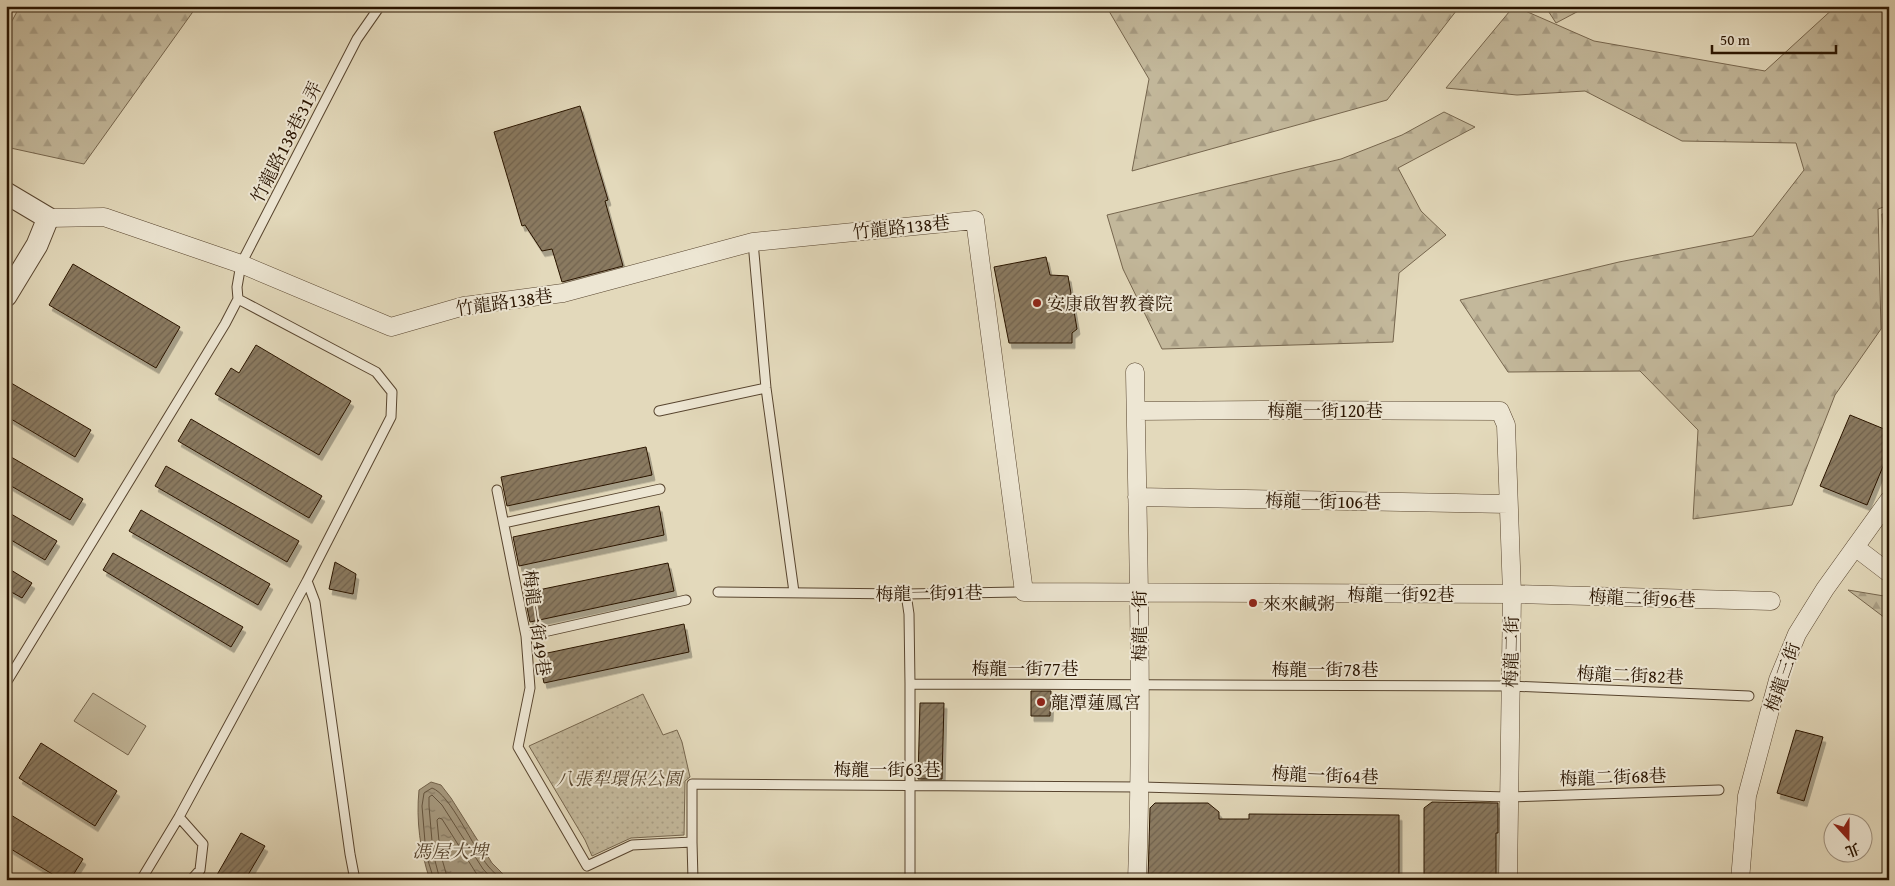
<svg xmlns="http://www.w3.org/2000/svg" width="1895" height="886" font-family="'Gentium Book Plus','Noto Serif TC',serif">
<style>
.grass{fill:#c3b89b;stroke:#76664e}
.forest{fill:url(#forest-firs);stroke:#76664e}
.cemetery{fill:url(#cemetery-stones);stroke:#76664e}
.park{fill:url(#park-dots);stroke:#76664e}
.water{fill:url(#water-ripples);stroke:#73624a}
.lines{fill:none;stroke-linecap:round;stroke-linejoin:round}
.shore{stroke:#66553e;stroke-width:1}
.building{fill:url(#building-hatch);stroke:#291400;filter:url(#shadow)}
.service-casing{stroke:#58452f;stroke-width:11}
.minor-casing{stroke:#58452f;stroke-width:19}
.tertiary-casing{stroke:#58452f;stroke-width:23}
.service{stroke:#ede6d3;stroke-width:9}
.minor{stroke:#ede6d3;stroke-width:18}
.tertiary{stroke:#ede6d3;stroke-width:21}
.poi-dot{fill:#8f2418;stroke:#ede6d3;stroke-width:2}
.labels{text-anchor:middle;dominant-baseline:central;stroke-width:4;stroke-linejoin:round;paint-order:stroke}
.street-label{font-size:18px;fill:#291400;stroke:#ede6d3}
.poi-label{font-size:18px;fill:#291400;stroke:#ede6d3;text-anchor:start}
.park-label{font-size:18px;font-style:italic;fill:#57452e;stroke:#ede6d3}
.water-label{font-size:19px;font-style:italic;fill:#5a4831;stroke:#ede6d3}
</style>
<defs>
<pattern id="forest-firs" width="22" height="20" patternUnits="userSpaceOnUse" patternTransform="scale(1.25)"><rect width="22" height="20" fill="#c3b89b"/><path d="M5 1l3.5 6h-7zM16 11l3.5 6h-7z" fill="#a89d84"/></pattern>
<pattern id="cemetery-stones" width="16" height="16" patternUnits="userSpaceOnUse" patternTransform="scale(1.25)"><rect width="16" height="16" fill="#c3b89b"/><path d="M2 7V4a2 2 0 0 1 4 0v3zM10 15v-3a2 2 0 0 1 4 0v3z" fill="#a89d84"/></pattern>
<pattern id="park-dots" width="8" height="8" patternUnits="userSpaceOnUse" patternTransform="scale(1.25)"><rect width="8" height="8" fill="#c3b89b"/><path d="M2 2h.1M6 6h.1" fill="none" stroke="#a89d84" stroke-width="1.8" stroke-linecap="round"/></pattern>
<pattern id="water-ripples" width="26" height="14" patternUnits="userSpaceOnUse" patternTransform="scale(1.25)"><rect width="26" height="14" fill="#a4967b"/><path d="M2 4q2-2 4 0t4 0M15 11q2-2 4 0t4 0" fill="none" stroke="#867962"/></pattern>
<pattern id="building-hatch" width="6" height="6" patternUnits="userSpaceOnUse" patternTransform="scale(1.25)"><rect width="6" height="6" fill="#8a7a61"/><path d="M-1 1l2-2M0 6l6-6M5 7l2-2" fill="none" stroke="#71634e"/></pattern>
<filter id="shadow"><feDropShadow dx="3" dy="5.5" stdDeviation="0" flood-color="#0004"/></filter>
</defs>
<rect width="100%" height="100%" fill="#e3d9bb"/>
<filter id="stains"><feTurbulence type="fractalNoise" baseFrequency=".004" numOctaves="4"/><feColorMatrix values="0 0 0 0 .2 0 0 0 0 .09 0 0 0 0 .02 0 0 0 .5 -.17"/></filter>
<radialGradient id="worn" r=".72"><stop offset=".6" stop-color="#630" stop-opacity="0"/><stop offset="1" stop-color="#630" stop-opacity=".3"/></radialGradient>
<path class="grass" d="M93,693L146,726L128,755L74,721Z"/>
<path class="forest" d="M20,6H197L84,164L6,147V32Z
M1106,6H1460L1387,100L1132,171L1149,79Z
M1514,6L1594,41L1765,71L1836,6H1889V205L1878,209L1881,329L1835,395L1792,505L1693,519L1698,430L1640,371L1508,372L1460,300L1619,262L1753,236L1804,170L1796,143L1682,141L1585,91L1517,95L1446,88Z
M1444,112L1475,127L1398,168L1421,211L1446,235L1399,273L1393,342L1162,349L1123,269L1107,215L1341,159L1402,135Z
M1848,590L1884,596L1889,599V621Z"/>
<path class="cemetery" d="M1545,6H1588L1556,23Z
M1889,213V296L1882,214Z"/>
<path class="park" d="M643,694L663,735L677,730L682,742L690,777L685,781L684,835L631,838L592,856L585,840L529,746Z"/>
<path class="water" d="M431,782L441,785L451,798L492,863L509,880H430C420,851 416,820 419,790Z"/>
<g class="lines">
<path class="shore" d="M434,880L426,854L422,806L424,793L432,788C450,794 474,849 488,866C492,871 497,875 502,880
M440,880L433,853L429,806V797L432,795L442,805L483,869L493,880
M448,880L440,852L437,820L439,818L442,819L476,873L482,880"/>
</g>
<path class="building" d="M580,106L608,200L605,201L623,266L562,282L552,249L542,251L525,225L522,226L494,132Z
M1046,257L1050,275L1068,276L1077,329L1072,333V343H1009L994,267Z
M73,264L180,327L156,368L49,305Z
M256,345L351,401L319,455L215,394L231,368L239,373Z
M6,380L91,430L75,457L6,416Z
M1850,415L1889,431V452L1867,505L1820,486Z
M191,419L322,496L309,518L178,441Z
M646,447L652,475L507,506L501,477Z
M6,454L83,499L70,520L6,483Z
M166,466L299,541L287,562L155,486Z
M659,506L664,535L519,566L513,537Z
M141,510L270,584L258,605L129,531Z
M6,511L57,541L45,560L6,537Z
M113,553L243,627L231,647L103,570Z
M335,562L356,574L353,594L329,589Z
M668,563L674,591L530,622L524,593Z
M6,567L32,583L22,598L6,589Z
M684,624L689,652L544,683L538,655Z
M1031,691H1051L1050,716H1031Z
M920,703H944L942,779H918Z
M1796,730L1823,737L1804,801L1777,793Z
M41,743L117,791L95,826L19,778Z
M1432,802L1498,803V833H1496V880H1428L1424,876V808Z
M1155,803H1208L1219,812V819H1249V814L1399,815V880H1148L1150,808Z
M6,812L83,859L70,880H62L6,846Z
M241,833L265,846L245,880H214Z"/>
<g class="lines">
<g class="service-casing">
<path id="service" d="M753,242L766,388L794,592
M238,299L237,287L241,264L357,39L380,6
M659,411L766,388
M497,490L526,636L530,688L518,747L587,866L632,845L692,842L693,880
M504,523L660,489
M718,592L906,594L1024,592
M906,594L909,614L910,684V880
M526,636L686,600
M6,683L225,324L238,299L376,372L392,392L391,417L307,581L315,602L350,854L355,880
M910,684L1510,686L1749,696
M179,817L203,844L200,870L191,880
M692,842V784L1141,787L1508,797L1719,790
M141,880L179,817L307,581"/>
</g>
<g class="minor-casing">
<path id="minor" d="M48,218L104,217L241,264L391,327L464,306L563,293L753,242L975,220L1024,592L1512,594L1771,601
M1135,372C1138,541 1143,711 1137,880
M1136,411L1262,410L1500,411L1506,425L1512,594L1508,880
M1137,497L1508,504
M1855,547L1889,573
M1740,880L1747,796L1778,680L1797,634L1825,589L1889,500"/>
</g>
<g class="tertiary-casing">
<path id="tertiary" d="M6,193L48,218L37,245L6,296"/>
</g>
<use href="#service" class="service"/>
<use href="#minor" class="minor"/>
<use href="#tertiary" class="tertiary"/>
</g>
<g class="poi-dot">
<circle cx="1037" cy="303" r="5"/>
<circle cx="1253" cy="603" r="5"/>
<circle cx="1041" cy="702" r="5"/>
</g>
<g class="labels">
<g class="street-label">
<text transform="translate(286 142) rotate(-63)">竹龍路138巷31弄</text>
<text transform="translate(901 227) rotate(-6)">竹龍路138巷</text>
<text transform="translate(504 302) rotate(-8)">竹龍路138巷</text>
<text x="1325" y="410">梅龍一街120巷</text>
<text transform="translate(1323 501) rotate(1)">梅龍一街106巷</text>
<text transform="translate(929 593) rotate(-1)">梅龍一街91巷</text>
<text x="1401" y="594">梅龍一街92巷</text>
<text transform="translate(1642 598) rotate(2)">梅龍二街96巷</text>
<text transform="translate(537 623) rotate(82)">梅龍一街49巷</text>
<text transform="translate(1139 626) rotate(-90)">梅龍一街</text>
<text transform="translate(1511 652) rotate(-89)">梅龍二街</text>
<text x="1025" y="668">梅龍一街77巷</text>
<text x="1325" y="669">梅龍一街78巷</text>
<text transform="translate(1630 675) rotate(2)">梅龍二街82巷</text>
<text transform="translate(1782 677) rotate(-71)">梅龍三街</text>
<text x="887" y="769">梅龍一街63巷</text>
<text transform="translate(1325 775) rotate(2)">梅龍一街64巷</text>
<text transform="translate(1613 777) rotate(-2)">梅龍二街68巷</text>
</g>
<g class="poi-label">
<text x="1047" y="303">安康啟智教養院</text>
<text x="1263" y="603">來來鹹粥</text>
<text x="1051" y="702">龍潭蓮鳳宮</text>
</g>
<g class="park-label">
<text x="619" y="778">八張犁環保公園</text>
</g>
<g class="water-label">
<text x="450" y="851">馮屋大埤</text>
</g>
</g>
<rect width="1895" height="886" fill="none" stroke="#e3d9bb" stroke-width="25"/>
<rect x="8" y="8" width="1880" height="871" fill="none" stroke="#291400" stroke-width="2.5"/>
<rect x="12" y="12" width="1870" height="861" fill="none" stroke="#291400"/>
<g transform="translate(1848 838) rotate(159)"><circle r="24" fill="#ede6d3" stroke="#9f927f"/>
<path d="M0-4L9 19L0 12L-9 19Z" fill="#8f2418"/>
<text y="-8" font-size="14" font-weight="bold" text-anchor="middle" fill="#291400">北</text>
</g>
<path d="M1712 45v8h124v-8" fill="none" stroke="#291400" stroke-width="2.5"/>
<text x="1720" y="45" font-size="15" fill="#291400" stroke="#ede6d3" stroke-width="4" paint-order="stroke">50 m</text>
<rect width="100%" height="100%" filter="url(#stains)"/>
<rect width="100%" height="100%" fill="url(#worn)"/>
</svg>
